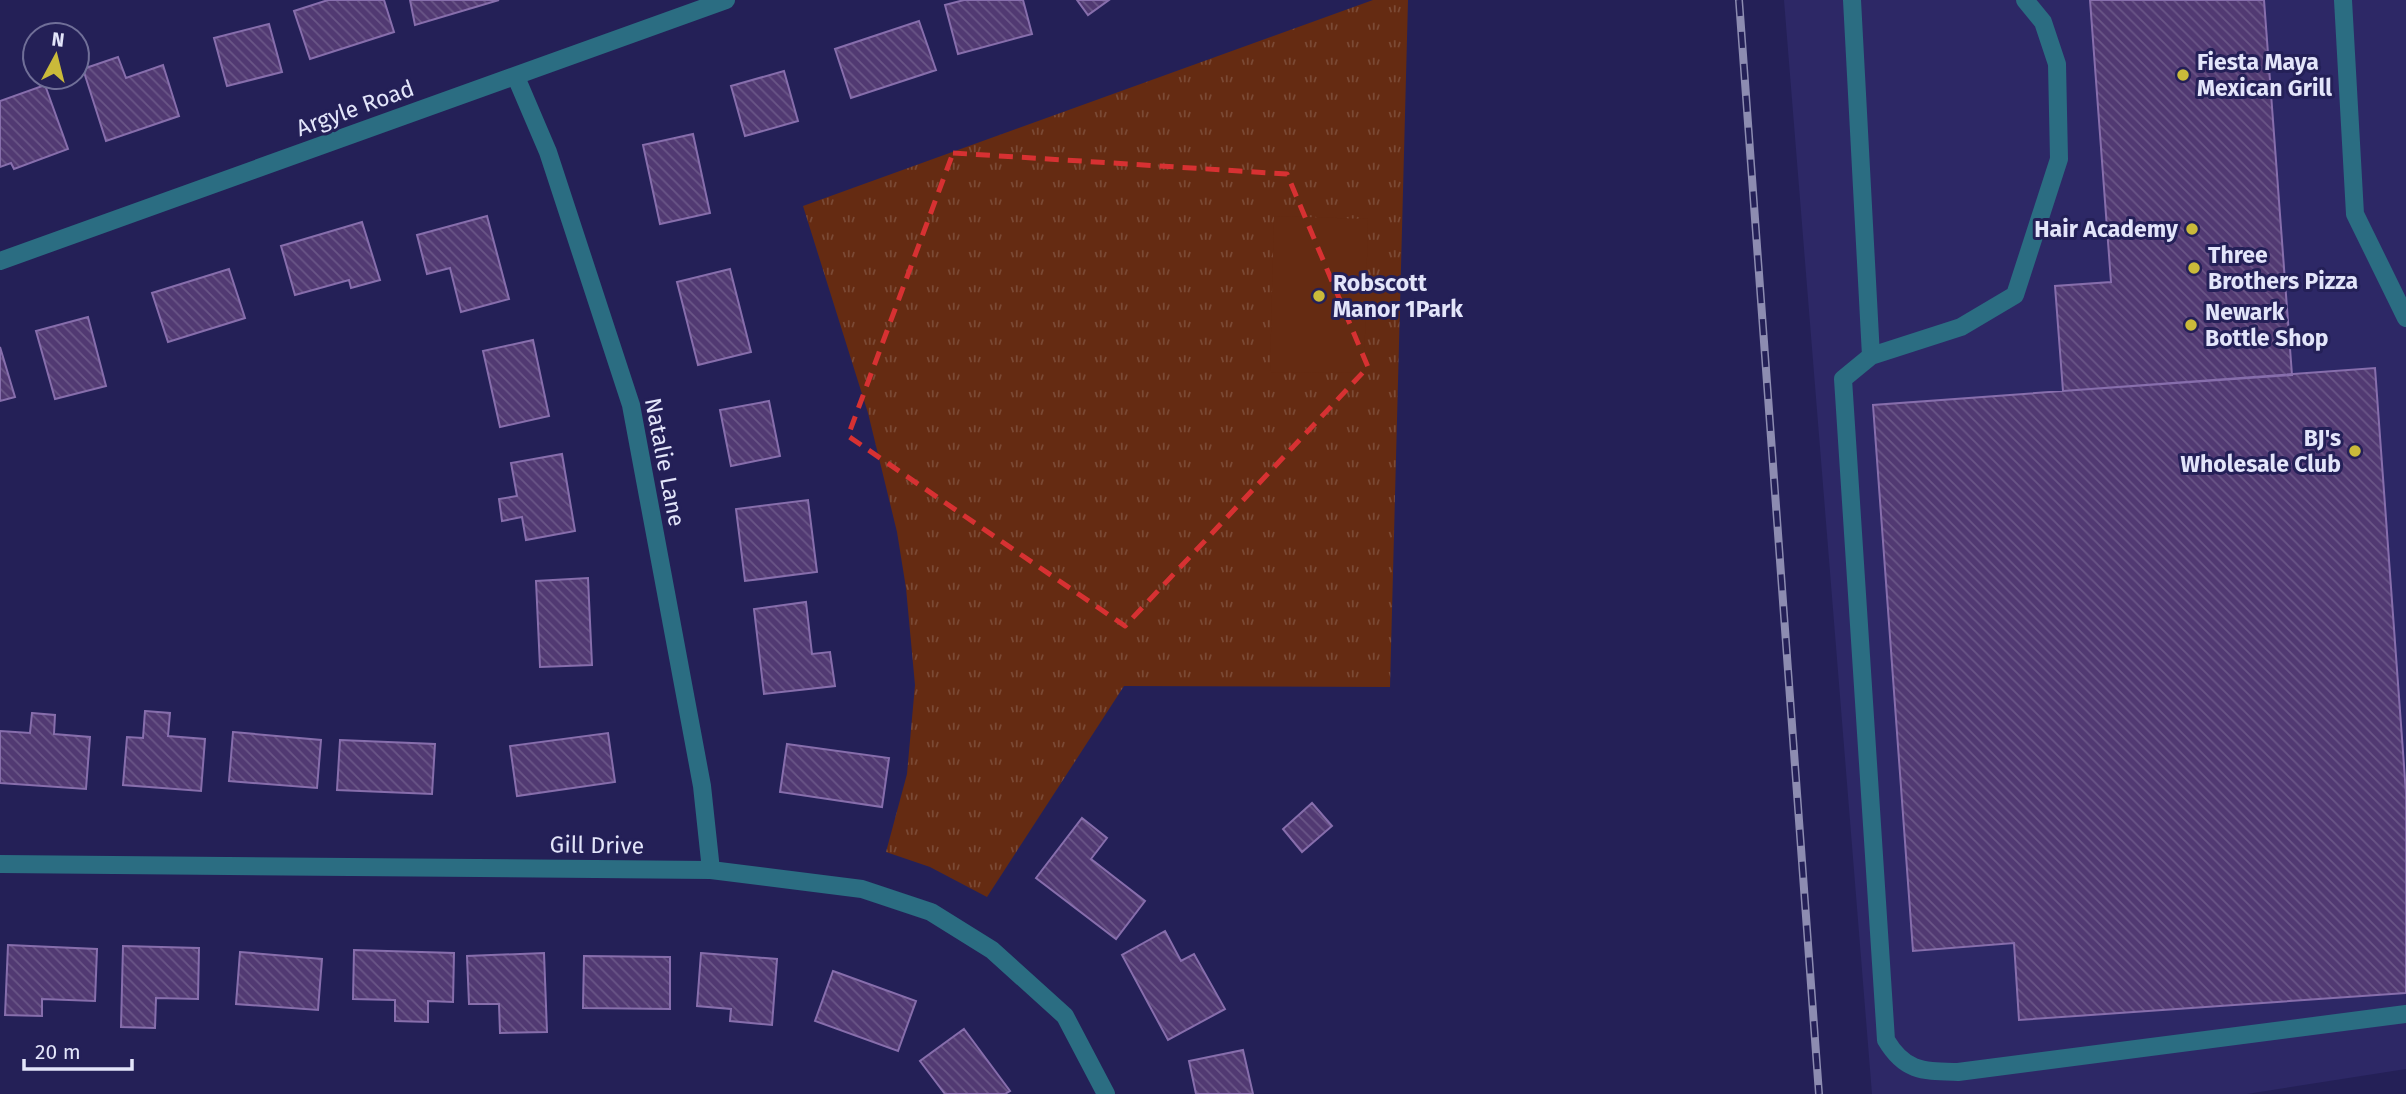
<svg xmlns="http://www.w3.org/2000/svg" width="2406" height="1094" font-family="'Fira Sans',sans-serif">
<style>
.built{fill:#2d2866}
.grass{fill:url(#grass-tufts)}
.pitch{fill:#652b12}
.building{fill:url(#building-back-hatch);stroke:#876eac;stroke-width:2}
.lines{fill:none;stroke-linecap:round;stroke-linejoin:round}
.lane{stroke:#2b6d82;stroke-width:18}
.street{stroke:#2b6d82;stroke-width:18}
.rail-casing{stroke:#8d8cb1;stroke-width:8}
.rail{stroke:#242057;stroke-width:5;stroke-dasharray:16;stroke-linecap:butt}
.marked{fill:none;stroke:#d73132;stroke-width:5;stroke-dasharray:14 9;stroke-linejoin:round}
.poi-dot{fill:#caba3a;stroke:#242057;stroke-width:2.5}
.labels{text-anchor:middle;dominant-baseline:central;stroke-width:6;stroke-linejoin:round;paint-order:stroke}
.poi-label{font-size:23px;font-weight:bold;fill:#e3e5fa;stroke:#242057;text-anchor:start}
.street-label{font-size:23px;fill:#e3e5fa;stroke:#242057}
</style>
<defs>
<pattern id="grass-tufts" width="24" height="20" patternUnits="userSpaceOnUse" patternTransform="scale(1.75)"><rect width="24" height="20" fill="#652b12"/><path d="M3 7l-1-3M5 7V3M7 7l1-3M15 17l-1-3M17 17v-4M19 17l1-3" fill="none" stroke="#7b4a35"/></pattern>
<pattern id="building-back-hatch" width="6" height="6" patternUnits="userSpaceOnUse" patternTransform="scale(1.75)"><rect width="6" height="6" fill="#513972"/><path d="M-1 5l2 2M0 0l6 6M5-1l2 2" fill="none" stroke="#6a5687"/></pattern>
</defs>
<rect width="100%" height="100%" fill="#242057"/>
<path class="built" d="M1784,0H2406V1069L2247,1094H1872Z"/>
<path class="grass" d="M1373,0H1408L1390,687L1124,686L987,897L930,867L886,852L907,774L915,685L906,588L897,532L868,413L803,206Z"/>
<path class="pitch" d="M1274,216L1368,219L1364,373L1270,372Z"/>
<path class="building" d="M328,0H384L394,32L310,59L294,11Z
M410,0H499L415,25Z
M964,0H1023L1032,34L958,54L945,5Z
M1077,0H1109L1088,15Z
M2090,0H2264L2292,375L2063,391L2055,286L2111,282Z
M919,21L936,70L851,98L835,49Z
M269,24L282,72L227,86L214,38Z
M118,57L126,78L163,65L179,116L106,141L83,69Z
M784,71L798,121L745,136L731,86Z
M45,85L68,149L14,169L11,163L0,167V101Z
M693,134L710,213L660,224L643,145Z
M487,216L509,299L461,312L450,268L427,274L417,235Z
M362,222L380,280L351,288L349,280L295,295L281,246Z
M229,269L245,318L168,342L152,293Z
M730,269L751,352L698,365L677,282Z
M88,317L106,386L55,399L36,331Z
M533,340L549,416L500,427L483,351Z
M0,347L15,397L0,401Z
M2375,368L2406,793V993L2019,1020L2014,943L1913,951L1873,405Z
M769,401L780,456L731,466L720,410Z
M562,454L575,531L526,540L522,517L502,521L499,499L517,496L511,463Z
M808,500L817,572L745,581L736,509Z
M588,578L592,665L540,667L536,581Z
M806,602L812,654L830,652L835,686L764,694L754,609Z
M145,711L170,713L168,736L205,739L201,791L123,785L127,737L143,738Z
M32,713L55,715L54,734L90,737L86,789L0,783V731L30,733Z
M233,732L321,740L317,788L229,781Z
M608,733L615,782L517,796L510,746Z
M340,740L435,744L432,794L337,790Z
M787,744L889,758L882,807L780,792Z
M1312,803L1332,826L1302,852L1283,829Z
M1082,818L1107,838L1091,859L1145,901L1116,939L1036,878Z
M1165,931L1181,961L1194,954L1225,1009L1168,1040L1122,955Z
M8,945L97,949L95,1001L42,999V1016L5,1015Z
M123,946L199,948L198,999L156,998L155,1028L121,1027Z
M354,950L454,953L453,1002L428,1001V1022L395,1021V1000L353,999Z
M240,952L322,959L318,1010L236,1004Z
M544,953L547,1032L500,1033L499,1004H469L467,956Z
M701,953L777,959L772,1025L730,1021L731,1009L697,1006Z
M584,956L670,957V1009L583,1008Z
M833,971L916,1001L898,1051L815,1021Z
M964,1029L1010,1091L1005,1094H945L920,1061Z
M1243,1050L1253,1094H1196L1189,1061Z"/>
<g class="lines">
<path class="lane" d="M1852,0L1871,356
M2025,0L2043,22L2057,64L2059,159L2015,295L1961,327L1871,356L1843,379L1886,1040C1905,1072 1923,1071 1958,1072L2406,1014
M2343,0L2355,214L2406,318"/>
<path class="street" d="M516,77L548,152L631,405L702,786L711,870
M0,261L726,0
M0,864L711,870L862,889L931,912L992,950L1065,1016L1106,1094"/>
<g class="rail-casing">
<path id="rail" d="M1739,0L1819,1094"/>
</g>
<use href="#rail" class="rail"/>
</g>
<path class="marked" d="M953,153L1287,174L1368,367L1125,626L848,436Z"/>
<g class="poi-dot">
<circle cx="2183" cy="75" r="7"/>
<circle cx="2192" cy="229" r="7"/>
<circle cx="2194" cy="268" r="7"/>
<circle cx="1319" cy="296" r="7"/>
<circle cx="2191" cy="325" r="7"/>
<circle cx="2355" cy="451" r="7"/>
</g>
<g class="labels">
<g class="poi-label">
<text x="2197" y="62">Fiesta Maya<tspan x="2197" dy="26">Mexican Grill</tspan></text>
<text x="2178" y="229" text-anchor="end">Hair Academy</text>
<text x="2208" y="255">Three<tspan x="2208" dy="26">Brothers Pizza</tspan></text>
<text x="1333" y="283">Robscott<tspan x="1333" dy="26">Manor 1Park</tspan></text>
<text x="2205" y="312">Newark<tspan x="2205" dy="26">Bottle Shop</tspan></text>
<text x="2341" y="438" text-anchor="end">BJ's<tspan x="2341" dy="26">Wholesale Club</tspan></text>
</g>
<g class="street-label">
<text transform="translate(355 108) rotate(-20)">Argyle Road</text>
<text transform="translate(665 462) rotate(79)">Natalie Lane</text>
<text transform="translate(597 845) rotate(1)">Gill Drive</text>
</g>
</g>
<g transform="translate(56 56) rotate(7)"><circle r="33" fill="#242057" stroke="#706f98" stroke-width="2"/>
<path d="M0-5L12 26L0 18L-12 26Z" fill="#caba3a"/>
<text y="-10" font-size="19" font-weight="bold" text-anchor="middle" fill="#e3e5fa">N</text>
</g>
<path d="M24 1059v10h108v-10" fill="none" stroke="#e3e5fa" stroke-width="3.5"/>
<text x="35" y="1059" font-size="21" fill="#e3e5fa" stroke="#242057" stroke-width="5" paint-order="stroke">20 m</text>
</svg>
